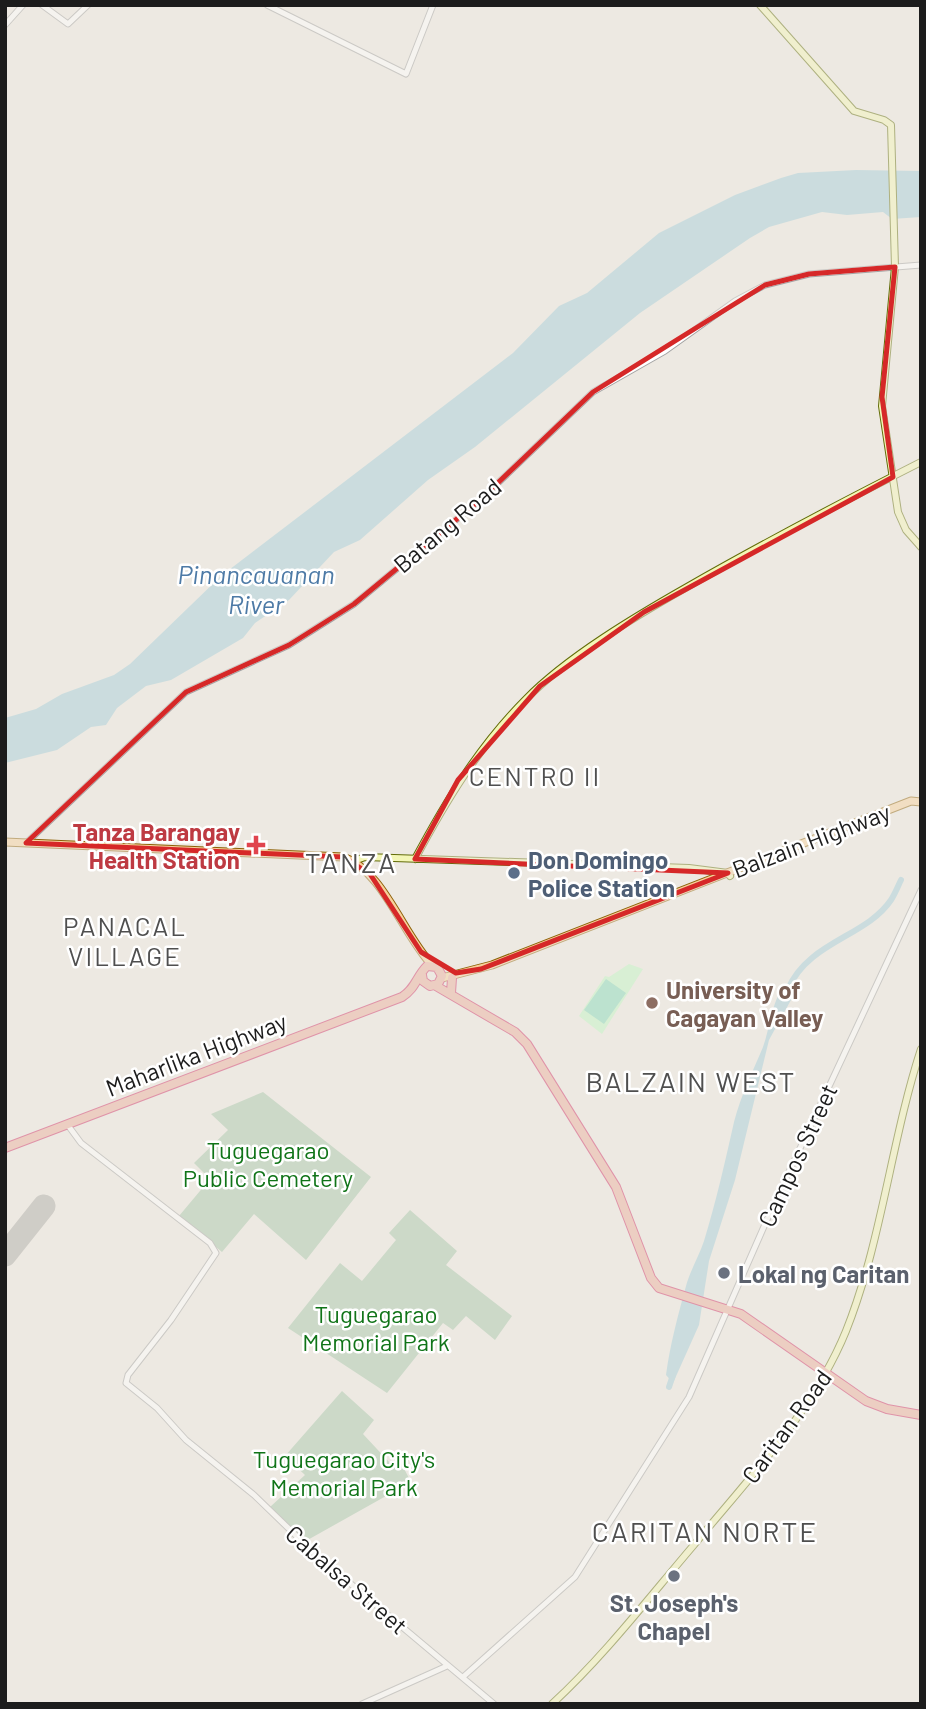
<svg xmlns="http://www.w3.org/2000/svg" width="926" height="1709" font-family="Barlow,sans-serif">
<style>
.cemetery{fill:#a4c5a9}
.park{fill:#bff6c3}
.pitch{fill:#82d9b8}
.water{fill:#a3cdd9}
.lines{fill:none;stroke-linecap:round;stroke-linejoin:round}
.river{stroke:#a3cdd9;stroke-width:6}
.runway{stroke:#acaaa6;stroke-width:23}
.tertiary-casing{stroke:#a3a3a3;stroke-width:7}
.secondary-casing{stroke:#626c09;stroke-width:8}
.primary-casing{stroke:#8d6006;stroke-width:9}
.trunk-casing{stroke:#cf2b63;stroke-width:10}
.tertiary{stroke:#fff;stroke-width:5}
.secondary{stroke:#f3f6b6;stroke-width:6}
.primary{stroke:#f7d09c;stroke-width:7}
.trunk{stroke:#ecae9c;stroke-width:8}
.marked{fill:none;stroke:#d62828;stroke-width:5;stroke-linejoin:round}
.health-dot{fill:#e0444e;stroke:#fff;stroke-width:2.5}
.service-dot{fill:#5c6f8a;stroke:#fff;stroke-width:2.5}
.education-dot{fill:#8d6e63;stroke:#fff;stroke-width:2.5}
.worship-dot{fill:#6b7280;stroke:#fff;stroke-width:2.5}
.labels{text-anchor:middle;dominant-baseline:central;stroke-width:5;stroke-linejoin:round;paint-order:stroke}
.street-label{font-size:24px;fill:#1c1c1c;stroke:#fff}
.health-label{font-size:24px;font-weight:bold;fill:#be3a42;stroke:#fff;text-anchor:end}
.service-label{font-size:24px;font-weight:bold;fill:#4e5e75;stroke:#fff;text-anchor:start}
.education-label{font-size:24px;font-weight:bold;fill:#785e54;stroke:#fff;text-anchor:start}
.park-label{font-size:24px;fill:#107418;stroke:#fff}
.worship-label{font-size:24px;font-weight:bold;fill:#5b616d;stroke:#fff;text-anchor:start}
.water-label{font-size:26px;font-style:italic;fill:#4d7aa6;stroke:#fff}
.neighbourhood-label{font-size:26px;letter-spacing:2px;fill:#4f4f4f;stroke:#fff}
.quarter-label{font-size:28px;letter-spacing:2px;fill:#4f4f4f;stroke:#fff}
</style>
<rect width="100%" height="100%" fill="#ede9e2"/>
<path class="cemetery" d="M263,1092L371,1177L306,1260L254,1214L222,1252L179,1216L210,1179L194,1163L228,1130L211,1114Z
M410,1210L457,1251L446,1265L512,1316L495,1340L466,1316L453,1330L443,1323L387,1393L288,1328L340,1263L362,1281L396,1240L389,1233Z
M342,1391L374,1420L363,1434L390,1463L399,1459L411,1482L304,1542L270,1507L305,1475L285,1456Z"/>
<path class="park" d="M629,964L643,969L602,1034L579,1016L605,976L609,977Z"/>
<path class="pitch" d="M606,979L626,993L604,1024L584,1010Z"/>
<path class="water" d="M856,170L921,171V217L892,219L883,212L847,215L822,212L769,227L750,238L640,313L475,447L428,480L360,540L334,552L289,600L255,623L243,638L171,680L146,686L117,708L106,725L91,727L57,750L5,763V718L36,709L62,694L114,675L130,664L221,576L513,353L559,306L587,293L659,233L735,195L781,178L798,173Z
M786,984L797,989L769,1040L735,1180L709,1261L699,1325L673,1383L666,1375C670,1345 678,1315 686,1286C690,1271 699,1256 704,1241C716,1202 725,1162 734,1122C741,1095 753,1071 763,1047C770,1028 772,998 786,984Z"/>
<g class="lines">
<path class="river" d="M788,989C809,941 866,937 891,900C895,894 898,886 901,880
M669,1387L673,1375"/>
<path class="runway" d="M5,1255L44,1206"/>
<g class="tertiary-casing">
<path id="tertiary" d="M42,5L68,24L88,5
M267,5L406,74L433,5
M5,25L23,5
M26,843L186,692L289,645L354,604L481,499L593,392L665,351L735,301L765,285L809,274L921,265
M67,1124L81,1143L210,1243L216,1253L171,1320L128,1375L126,1383L157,1408L186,1440L254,1495L314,1553L494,1704
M463,1677L575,1577L689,1397L773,1206L921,890
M362,1704L447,1666"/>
</g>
<g class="secondary-casing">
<path id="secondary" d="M760,5L854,111L884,120L891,125L895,267L882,406L898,512L906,530L921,547
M415,859C446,801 479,746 526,699C567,657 636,616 687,587C764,543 842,502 921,462
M354,861L365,857L689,868L728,873L730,876
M552,1704C604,1656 647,1600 693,1546C748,1479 813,1412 846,1331C882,1241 891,1141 921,1049"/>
</g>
<g class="primary-casing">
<path id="primary" d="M5,842L343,857C383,870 403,935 432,965
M442,978L492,965L911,801L921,802"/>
</g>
<g class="trunk-casing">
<path id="trunk" d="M436,986L515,1032L527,1044L616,1187L651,1278L659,1288L741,1314L866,1401L887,1409L921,1415
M451,993L452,978
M5,1148L402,997C416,988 416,977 427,966L437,967L442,976L438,984L430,986L423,981L422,975"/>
</g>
<use href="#tertiary" class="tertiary"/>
<use href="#secondary" class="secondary"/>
<use href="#primary" class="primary"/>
<use href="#trunk" class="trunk"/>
</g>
<path d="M0 0H926V1709H0ZM895,267L882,397L893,477L644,612L540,686L458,780L415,859L728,873L481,969L456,973L421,952L370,874L343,857L26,843L186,692L289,645L354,604L481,499L593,392L765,285L809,274Z" fill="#ede9e2" fill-opacity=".55" fill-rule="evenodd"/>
<path class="marked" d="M895,267L882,397L893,477L644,612L540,686L458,780L415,859L728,873L481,969L456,973L421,952L370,874L343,857L26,843L186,692L289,645L354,604L481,499L593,392L765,285L809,274Z"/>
<path class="health-dot" d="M252.5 834.5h7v7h7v7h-7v7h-7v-7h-7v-7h7z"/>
<circle class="service-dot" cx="514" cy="873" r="7"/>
<circle class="education-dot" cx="652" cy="1003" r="7"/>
<g class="worship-dot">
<circle cx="724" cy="1273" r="7"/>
<circle cx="674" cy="1576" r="7"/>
</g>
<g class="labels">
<g class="street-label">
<text transform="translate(447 525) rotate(-40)">Batang Road</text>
<text transform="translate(811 840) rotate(-21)">Balzain Highway</text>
<text transform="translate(196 1054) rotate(-21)">Maharlika Highway</text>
<text transform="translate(797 1155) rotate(-65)">Campos Street</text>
<text transform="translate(786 1426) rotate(-54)">Caritan Road</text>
<text transform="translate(347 1579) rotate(41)">Cabalsa Street</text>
</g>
<g class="health-label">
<text x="240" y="831">Tanza Barangay<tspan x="240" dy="28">Health Station</tspan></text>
</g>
<g class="service-label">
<text x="528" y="859">Don Domingo<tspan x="528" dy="28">Police Station</tspan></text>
</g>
<g class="education-label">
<text x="666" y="989">University of<tspan x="666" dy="28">Cagayan Valley</tspan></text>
</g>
<g class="park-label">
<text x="268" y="1149">Tuguegarao<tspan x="268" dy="28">Public Cemetery</tspan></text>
<text x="376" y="1313">Tuguegarao<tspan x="376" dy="28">Memorial Park</tspan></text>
<text x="344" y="1458">Tuguegarao City's<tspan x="344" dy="28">Memorial Park</tspan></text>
</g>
<g class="worship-label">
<text x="738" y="1273">Lokal ng Caritan</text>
<text x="674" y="1602" text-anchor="middle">St. Joseph's<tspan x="674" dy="28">Chapel</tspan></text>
</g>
<g class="water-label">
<text x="256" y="573">Pinancauanan<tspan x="256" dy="30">River</tspan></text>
</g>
<g class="neighbourhood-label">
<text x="535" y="775">CENTRO II</text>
<text x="125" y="925">PANACAL<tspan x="125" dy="30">VILLAGE</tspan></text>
</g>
<g class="quarter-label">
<text x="351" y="862">TANZA</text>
<text x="691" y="1081">BALZAIN WEST</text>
<text x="705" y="1531">CARITAN NORTE</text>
</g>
</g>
<rect width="926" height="1709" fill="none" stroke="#1c1c1c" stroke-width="14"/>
</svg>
